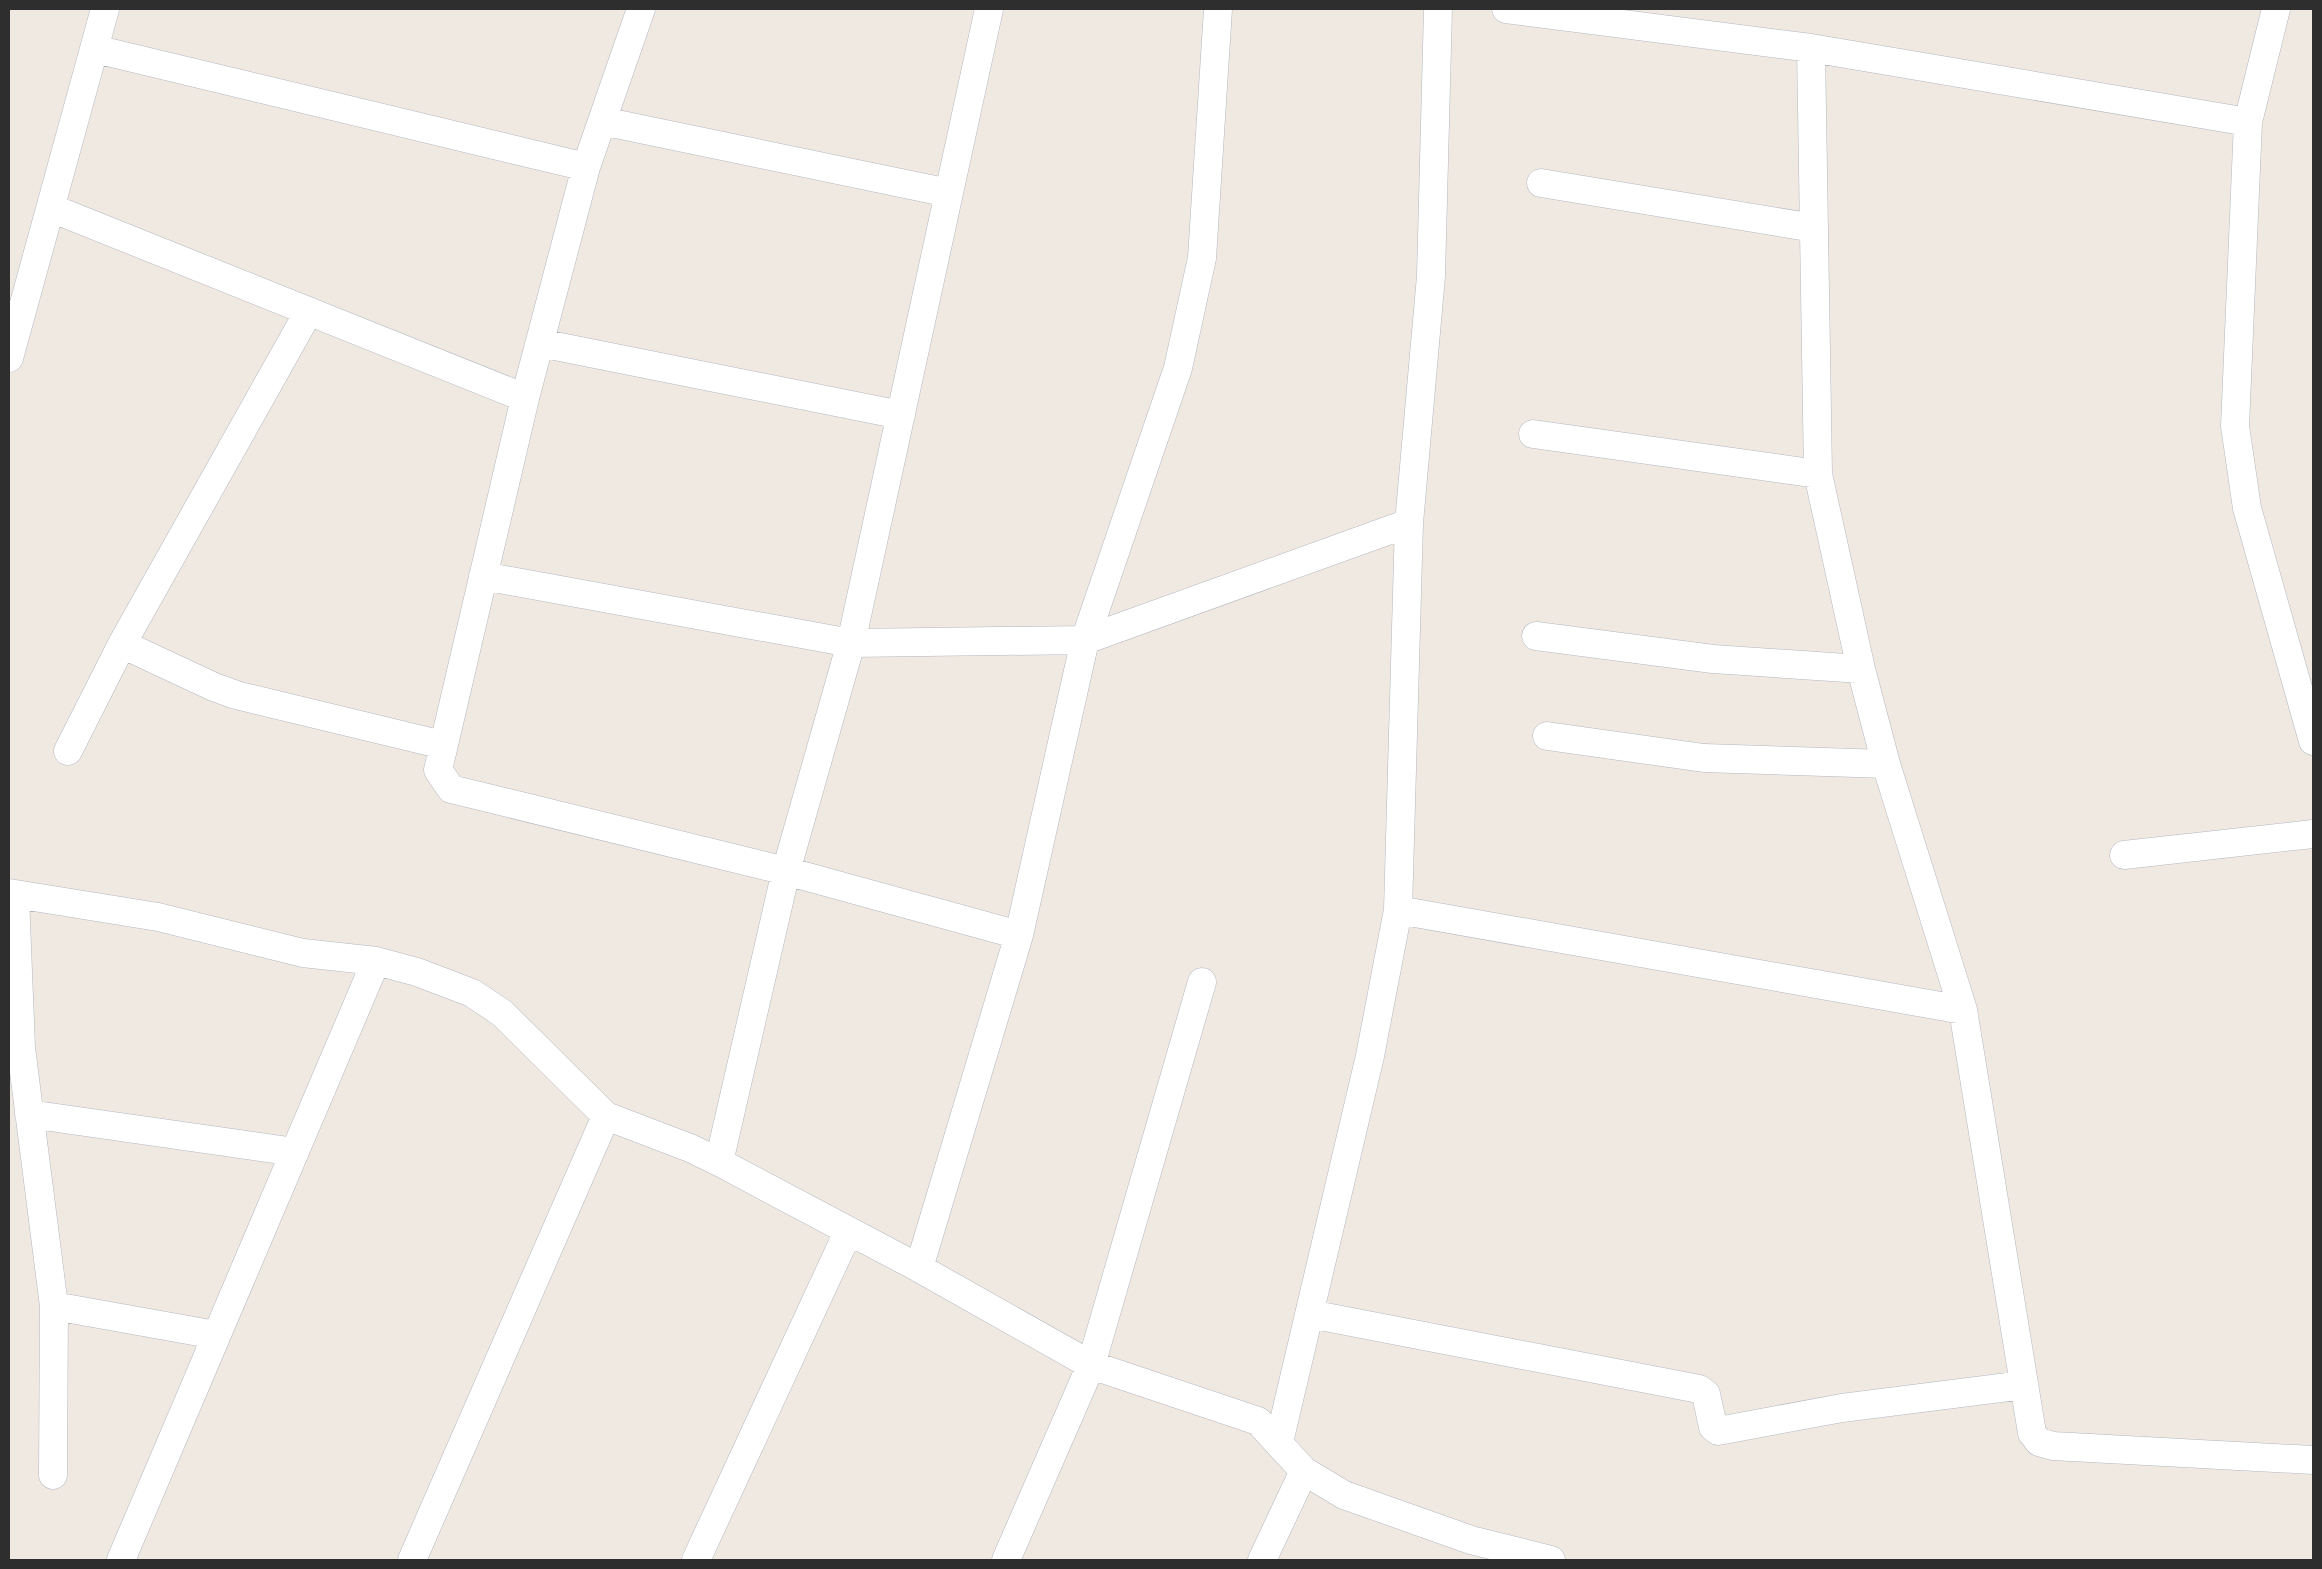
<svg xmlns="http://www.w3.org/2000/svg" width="2322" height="1569" font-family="'IBM Plex Sans',sans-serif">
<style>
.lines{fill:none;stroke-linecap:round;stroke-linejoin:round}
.street-casing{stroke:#b4b7c1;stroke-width:29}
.street{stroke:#fff;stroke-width:28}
</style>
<rect width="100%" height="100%" fill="#efe9e1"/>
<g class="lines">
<g class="street-casing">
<path id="street" d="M641,9L586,167L525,398L438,770L451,789L786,871L1019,935
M1506,9L1811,48L2248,122
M2276,9L2248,122L2235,426L2247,508L2313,741
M1811,48L1818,474L1861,669L1886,764L1963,1010L2032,1433L2039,1442L2053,1446L2313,1460
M95,49L586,167
M602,121L949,193
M1541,183L1814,228
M51,208L525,398
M540,343L901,415
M9,358L105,9
M1533,434L1818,474
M483,576L851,643L1085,640L1409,523
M1536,636L1713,659L1861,669
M122,644L214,687L236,695L443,745
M1547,736L1704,758L1886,764
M68,751L122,644L309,311
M2124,855L2313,834
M9,893L158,917L303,953L376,961L417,972L472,993L502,1013L606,1116L690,1148L719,1162L919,1268L1091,1365L1258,1421L1304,1471L1344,1495L1471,1540L1551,1560
M15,895L21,1048L54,1306L53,1475
M1398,910L1963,1010
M29,1114L295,1152
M719,1162L786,871L851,643L989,9
M919,1268L1019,935L1085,640L1178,368L1202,258L1218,9
M54,1306L216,1335
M1310,1314L1699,1389L1706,1394L1713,1427L1718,1431L1842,1408L2024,1385
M1279,1442L1370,1056L1398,910L1409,523L1431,276L1438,9
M121,1560L376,961
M412,1560L606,1116
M696,1560L848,1232
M1006,1560L1091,1365L1202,982
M1262,1560L1304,1471"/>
</g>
<use href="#street" class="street"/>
</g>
<rect width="2322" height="1569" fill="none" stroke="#2e2e2e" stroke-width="20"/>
</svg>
